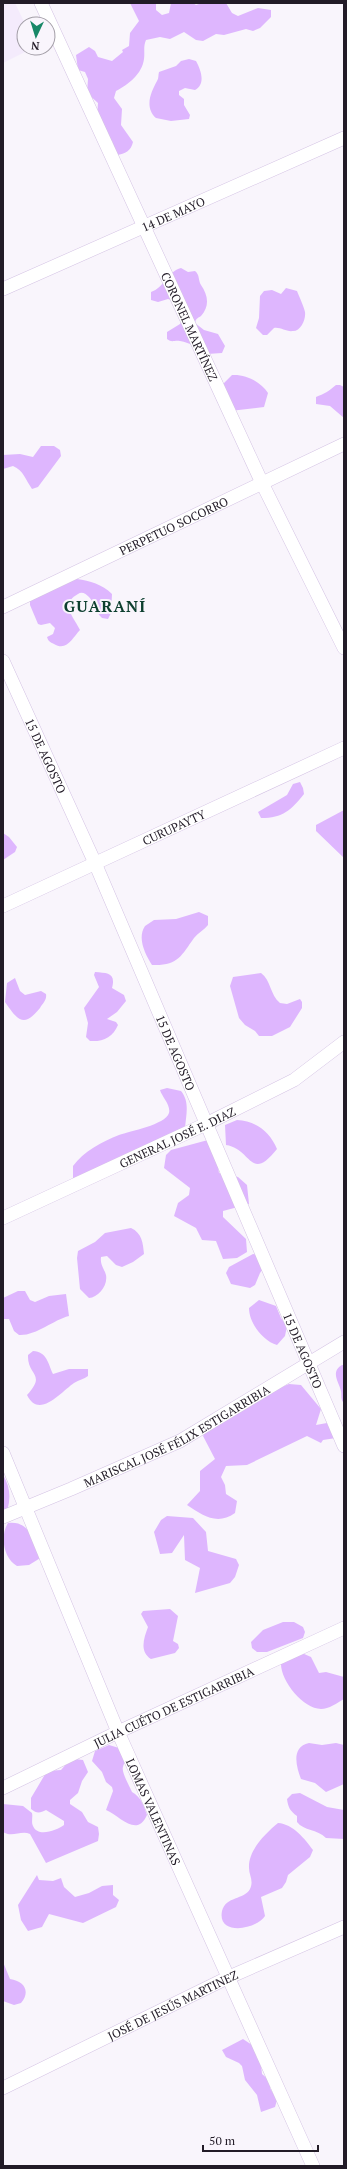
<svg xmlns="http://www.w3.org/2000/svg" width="347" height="2169" font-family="'PT Serif',serif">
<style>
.built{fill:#f4ebfc}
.green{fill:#deb6fe}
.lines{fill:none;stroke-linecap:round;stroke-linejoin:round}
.street-casing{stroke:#d4c3e4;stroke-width:14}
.street{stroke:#fff;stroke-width:13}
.labels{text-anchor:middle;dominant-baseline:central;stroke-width:4;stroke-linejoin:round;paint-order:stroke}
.street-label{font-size:12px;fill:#221b27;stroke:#f9f5fc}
.district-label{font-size:16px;font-weight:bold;letter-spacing:1px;fill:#0d3f2f;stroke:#f9f5fc}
</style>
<rect width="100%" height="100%" fill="#f9f5fc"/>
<path class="built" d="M3,3H15L25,24L24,48H33L3,63Z"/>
<path class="green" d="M130,3H156V10L162,15L169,13L171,3H193L196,5L202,3H226L232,13L238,16L258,8L271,10V17L260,28L253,31L246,29L224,35L216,34L203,41L196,40L184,32L170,39L160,37L146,40C143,47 145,51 144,59C142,74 129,84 116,91L114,98L122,109L121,125L133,142C131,151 125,154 117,155L112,141L102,131L97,117L98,103L87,93L88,79L85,72L78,70L76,55L89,47L95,51L98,57L112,61L123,52L122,50L129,46L130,33L139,21Z
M189,59L196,61C201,70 206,84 195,90L185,88L179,91V95L184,99V105L190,115L189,119L171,121L156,118C144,107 151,92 157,81C159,78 158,75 159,72L176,66L181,61Z
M181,268L188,272L195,271C200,275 198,280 201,285C208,295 210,306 201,316C198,318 196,318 195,323L204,330L218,334L225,346L222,353L207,354C199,347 190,343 180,341C174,340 172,343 167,339V332L180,324L182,321L171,300L168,299L158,302L151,300V292C164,288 168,271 181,268Z
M286,288L297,291C299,296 304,307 305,312C306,319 301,331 293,331C286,332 281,327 274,328L267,335H263L256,328L259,318L260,296L264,291L272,290L281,294Z
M232,375C246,374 261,382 268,393L264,407L230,411L219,388Z
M336,385H340L344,387V418L330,406L316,404V397C324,394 329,391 336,385Z
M41,446H54L60,450L61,456L38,487L32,489C25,479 24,471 13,466L3,469V455L20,454L33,457Z
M77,579C90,581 102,584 112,594L111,613L108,619L102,618C95,612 95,603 89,597C86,594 82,591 78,594C60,604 73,616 80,630C73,637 67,652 54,644C50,642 48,641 47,637L53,634L55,628L50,623L41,625L38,624L30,605V599L67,581Z
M300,782L303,788L304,794C291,810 283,818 261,818L258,812L287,795L293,784Z
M344,810V858L316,831V825Z
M3,833L9,837L17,847L15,852L3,860Z
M199,912L208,916V925C204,930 198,933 194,938C181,956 178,966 152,965C145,954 137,938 145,926L154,920L176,919Z
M95,972C108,973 116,973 112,988L124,995L126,1001L117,1012L107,1019L116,1022L118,1025C113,1037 103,1042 90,1041L86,1037L88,1023L84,1008L99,987L94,975Z
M261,973C271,980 270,995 280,1003L287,1004L300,999L302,1002V1008L290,1027L272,1036H259L255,1031L245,1025L239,1018L230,986L233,977Z
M15,978L20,991L25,995L41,991L46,994C47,1000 43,1003 40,1008C24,1028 18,1021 5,1002L7,983Z
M167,1088L181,1091C190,1102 186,1115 185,1128L73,1179V1166C83,1152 103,1141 119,1135C130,1131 165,1125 169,1113C171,1105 162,1097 160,1090Z
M237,1120C256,1121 270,1132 277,1149C250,1183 252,1149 226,1145L225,1125Z
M208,1140L224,1149L218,1167L219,1173L238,1177L247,1185L249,1204L223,1211V1217L246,1239L247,1252L237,1258L223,1259L216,1241L202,1240L196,1228L174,1216L178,1203L189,1195L190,1188L164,1168L166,1155L171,1150Z
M131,1228C142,1233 143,1243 144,1254L133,1262L122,1267L116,1265L107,1256L101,1257C100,1265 104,1268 106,1275C108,1286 98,1297 89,1298L80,1289L77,1258L78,1251L95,1242L105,1233Z
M253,1254L259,1255L265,1266L260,1273L255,1285L250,1288L231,1284L226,1273L229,1267Z
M18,1291H25L30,1300L35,1302L49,1296L66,1294L69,1316C53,1320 36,1336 19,1335L14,1331L9,1319H3V1298Z
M259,1300L276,1306L281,1318L287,1326L285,1336L277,1345C263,1341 249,1323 249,1308Z
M33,1351C47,1352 48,1363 53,1374L69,1369H88V1376C84,1379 79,1380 74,1383C62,1391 39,1420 27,1395C47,1373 27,1376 28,1355Z
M342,1365H344V1403C340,1399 342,1396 341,1391C339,1382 330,1372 342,1365Z
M289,1384L301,1385L321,1409L316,1425L327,1423L336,1438L323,1440L321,1443L307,1436L247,1465L226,1466L221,1477L225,1485L226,1494L237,1501L235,1513C217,1526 202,1515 187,1505L200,1491V1471L215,1459L203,1436L206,1430L259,1396Z
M3,1475C13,1491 10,1506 3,1522Z
M167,1516L193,1518L206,1532L208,1551L236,1559L239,1565L235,1577L230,1583L195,1593L200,1568L185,1560L184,1535L172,1553L160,1554L154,1532L161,1520Z
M8,1523C29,1520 35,1541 42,1557L29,1565L17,1566C3,1558 0,1535 8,1523Z
M170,1609L178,1616L173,1641L178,1644L179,1648L175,1653L151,1659C139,1651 144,1638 148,1627L141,1614L143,1611Z
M283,1622H294L303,1627L305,1632L303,1638L267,1652H257L252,1648L251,1642L263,1630Z
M302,1653L311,1657L319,1673L326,1672L344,1677V1699C337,1703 329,1709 321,1709C303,1709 280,1680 281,1663Z
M309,1743L322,1745L336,1743L344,1745V1784L326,1792L315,1783L301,1779C296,1766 291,1747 309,1743Z
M109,1745L119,1748L125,1760C125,1763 123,1765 123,1767C121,1772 130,1787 132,1792C141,1797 144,1806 147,1815C137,1838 120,1816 106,1810L113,1791L112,1787L106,1782L102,1772L92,1761L95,1751Z
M75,1759L83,1760L88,1772L82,1781L78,1793L70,1800V1804L82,1812L88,1822L98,1827L99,1834L98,1841L46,1863L30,1834C21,1830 12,1838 3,1832V1804L23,1806L32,1813C33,1817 31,1822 33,1826C38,1838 57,1830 64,1825V1821L46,1810C40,1813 37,1814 31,1809V1798L47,1771L61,1770L68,1762Z
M300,1793L327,1807L344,1810V1839L326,1838C317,1829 304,1831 297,1822V1816C290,1811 288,1807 287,1799L292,1794Z
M278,1823C293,1824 305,1839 313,1850L310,1857L288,1875L286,1882L282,1888L261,1897L265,1916C256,1930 217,1936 222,1911C226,1896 244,1900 250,1889C254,1881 249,1875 249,1868C248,1850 266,1833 278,1823Z
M37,1875L39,1880L53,1881L61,1878L64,1887L75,1897L89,1893L102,1886L113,1885V1895L119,1900L116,1907L83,1923L49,1914L42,1927L28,1931L21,1920L18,1905Z
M3,1962L10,1979C24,1981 31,1991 21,2003L14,2005L3,2001Z
M243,2039L255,2047L257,2058L261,2064L262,2074L270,2081V2088L277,2100L275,2107L261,2112L257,2095L245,2080L242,2066L239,2063L226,2057L222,2050Z"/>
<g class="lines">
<g class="street-casing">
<g id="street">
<path id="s1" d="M41,3L262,483L344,648"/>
<path id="s2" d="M3,289L344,138"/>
<path id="s3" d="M3,607L344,444"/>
<path id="s4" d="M3,661L95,863L344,1446"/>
<path id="s5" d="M3,906L344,748"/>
<path id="s6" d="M3,1218L206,1124L294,1080L344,1042"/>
<path id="s7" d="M3,1453L118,1732L313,2166"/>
<path id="s8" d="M3,1517L71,1489L180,1441L344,1342"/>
<path id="s9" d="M3,1788L118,1732L344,1628"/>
<path id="s10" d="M3,2088L227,1978L344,1927"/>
</g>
</g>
<use href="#street" class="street"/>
</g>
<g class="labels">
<g class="street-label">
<text stroke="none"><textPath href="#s2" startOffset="186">14 DE MAYO</textPath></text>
<text stroke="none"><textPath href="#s1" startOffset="356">CORONEL MARTÍNEZ</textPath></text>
<text stroke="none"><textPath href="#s3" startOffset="189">PERPETUO SOCORRO</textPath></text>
<text stroke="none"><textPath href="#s4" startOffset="104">15 DE AGOSTO</textPath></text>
<text stroke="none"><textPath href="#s5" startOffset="188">CURUPAYTY</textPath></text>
<text stroke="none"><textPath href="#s4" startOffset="428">15 DE AGOSTO</textPath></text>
<text stroke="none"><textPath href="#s6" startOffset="192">GENERAL JOSÉ E. DIAZ</textPath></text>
<text stroke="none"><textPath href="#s4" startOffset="752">15 DE AGOSTO</textPath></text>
<text stroke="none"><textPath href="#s8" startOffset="192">MARISCAL JOSÉ FÉLIX ESTIGARRIBIA</textPath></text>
<text stroke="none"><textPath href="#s9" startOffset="189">JULIA CUÉTO DE ESTIGARRIBIA</textPath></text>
<text stroke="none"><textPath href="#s7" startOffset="389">LOMAS VALENTINAS</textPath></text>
<text stroke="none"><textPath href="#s10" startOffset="189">JOSÉ DE JESÚS MARTINEZ</textPath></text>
</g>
<g class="district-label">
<text x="105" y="606">GUARANÍ</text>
</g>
</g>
<rect width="347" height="2169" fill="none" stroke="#221b27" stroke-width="8"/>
<g transform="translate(36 36) rotate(184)"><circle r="19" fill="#f9f5fc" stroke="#a39ea7"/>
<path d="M0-3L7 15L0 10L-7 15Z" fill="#178867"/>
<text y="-6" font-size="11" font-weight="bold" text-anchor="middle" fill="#221b27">N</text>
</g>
<path d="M203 2145v6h115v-6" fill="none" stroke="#221b27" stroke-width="2"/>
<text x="209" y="2145" font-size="12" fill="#221b27" stroke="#f9f5fc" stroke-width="3" paint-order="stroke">50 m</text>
</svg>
